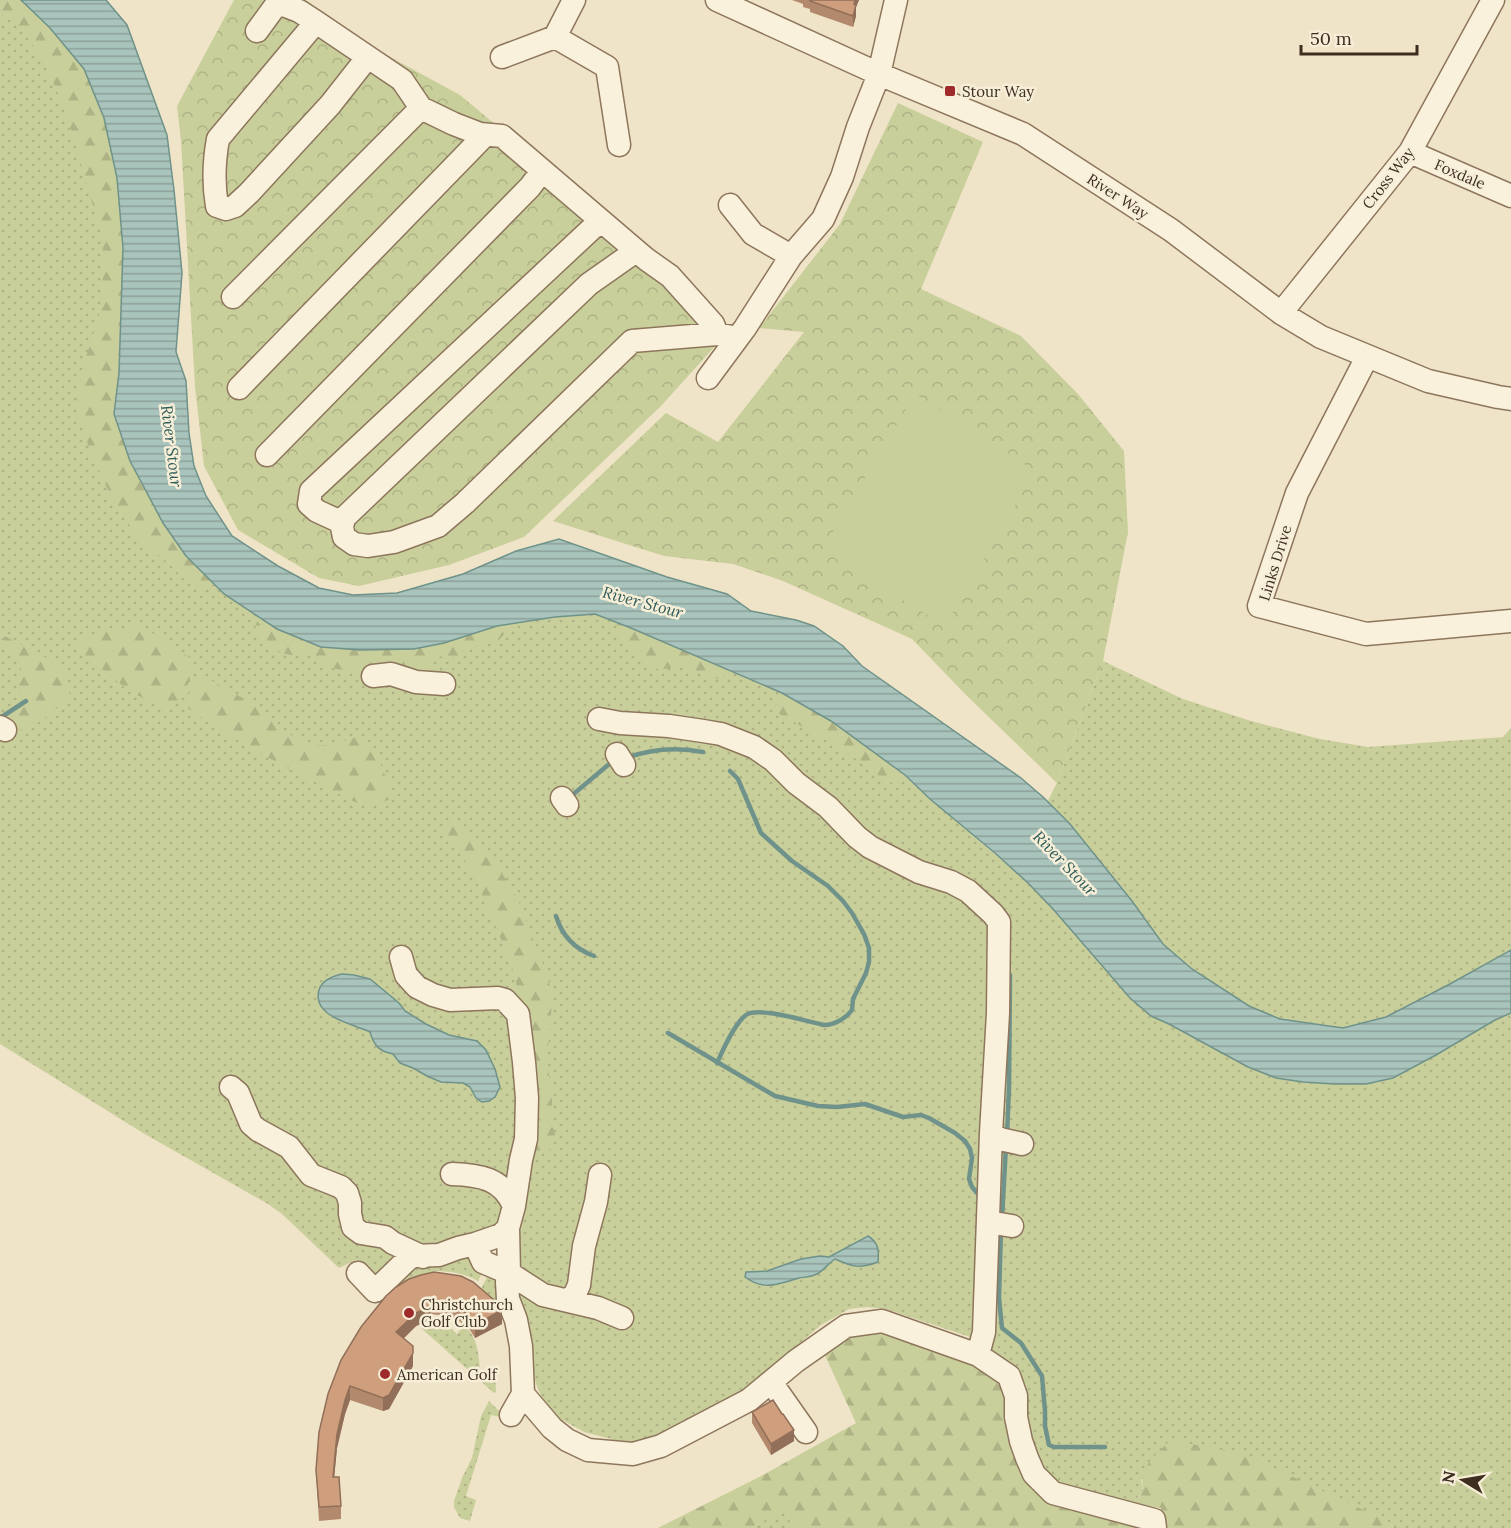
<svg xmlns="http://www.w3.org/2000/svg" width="1511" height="1528" font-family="Lora,serif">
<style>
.grass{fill:url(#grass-dots)}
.forest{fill:url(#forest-firs)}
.park{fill:url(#park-crowns)}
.pitch{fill:#c9cf9b}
.water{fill:url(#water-rules);stroke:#6f938a;stroke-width:1.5}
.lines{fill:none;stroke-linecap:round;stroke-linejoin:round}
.stream{stroke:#6f938a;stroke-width:4.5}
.minor-casing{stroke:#8d765c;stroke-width:25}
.minor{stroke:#faf1dc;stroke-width:22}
.wall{fill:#b2896c}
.shaded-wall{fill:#916f58}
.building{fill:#cf9f7d;stroke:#916f58;stroke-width:1.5}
.poi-dot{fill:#9e2a2b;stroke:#f7eed8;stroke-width:2}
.labels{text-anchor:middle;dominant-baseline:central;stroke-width:5;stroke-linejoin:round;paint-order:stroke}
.poi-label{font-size:15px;fill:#3d2e20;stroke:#f7eed8;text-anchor:start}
.street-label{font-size:15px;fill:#3d2e20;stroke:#f7eed8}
.water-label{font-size:16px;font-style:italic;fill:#2f5d5a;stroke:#f7eed8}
</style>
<defs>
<pattern id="grass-dots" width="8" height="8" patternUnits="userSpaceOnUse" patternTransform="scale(1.5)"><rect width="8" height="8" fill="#c9cf9b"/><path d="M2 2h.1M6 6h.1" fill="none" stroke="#aeb285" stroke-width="1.8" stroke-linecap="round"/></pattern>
<pattern id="forest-firs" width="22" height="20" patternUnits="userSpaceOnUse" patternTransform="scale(1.5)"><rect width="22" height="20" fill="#c9cf9b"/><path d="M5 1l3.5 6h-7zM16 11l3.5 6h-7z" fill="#aeb285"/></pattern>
<pattern id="park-crowns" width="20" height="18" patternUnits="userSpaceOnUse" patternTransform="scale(1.5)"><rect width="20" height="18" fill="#c9cf9b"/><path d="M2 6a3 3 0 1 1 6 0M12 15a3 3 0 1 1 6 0" fill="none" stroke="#aeb285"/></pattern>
<pattern id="water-rules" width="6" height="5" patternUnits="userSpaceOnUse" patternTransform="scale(1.5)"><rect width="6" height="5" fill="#a9c4bc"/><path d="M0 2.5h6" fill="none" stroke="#8ba098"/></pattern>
</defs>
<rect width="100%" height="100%" fill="#f0e4c8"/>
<path class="grass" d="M0,0H21L50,28L186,556L224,594L277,629L360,650L414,649L497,626L555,617L595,614L631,628L782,693L831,721L906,775L930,799L1013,869L1057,783L1103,661L1183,699L1251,721L1320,739L1368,747L1503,737L1511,728V1528H1394L1389,1522L1141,1479L1143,1491L1133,1503L1109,1499L1069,1491L1047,1477L1030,1444L1026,1385L1020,1375L976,1339L886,1309L867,1307L849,1309L821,1325L777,1363L742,1390L689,1423L658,1439L633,1442L615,1440L584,1432L559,1418L541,1396L530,1369L497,1232L397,1253L389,1273L372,1277L364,1271L356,1260L339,1268L282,1214L268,1204L143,1133L0,1044Z
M465,1250L483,1271L478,1281C464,1273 449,1271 433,1271L432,1278L388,1297L381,1290L403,1268Z
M495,1272L513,1322L480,1291L488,1275Z
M436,1323L447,1324L457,1334L464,1324C478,1339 479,1354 480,1373H495L496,1392L494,1393L421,1328Z
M489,1401L501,1413V1417L491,1415L466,1496L476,1500L470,1521L460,1518L454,1507V1501L462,1478L472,1458L481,1416Z
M782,1509L795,1528H752Z"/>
<path class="forest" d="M0,0H21L50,28L84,69L104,118L117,178L123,248L119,373L114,414L186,556L215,584L202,590L187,582L168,563L138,538L112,499L90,450L76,410L82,370L101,309L103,272L102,237L68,119L54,84L34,47L19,26L0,14Z
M260,618L277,629L321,647L360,650L414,649L444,643L497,626L514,623L498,641L487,642L472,648L464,652L458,658L435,656C434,663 430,667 431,675L372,674L323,667L322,664L314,655C291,659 269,651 255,633L256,624Z
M136,622L193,660C193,681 183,697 167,711L128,690L81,652L77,643L90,635L99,632H118L127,629Z
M617,623L631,628L728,670L721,679C708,679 698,671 685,668C676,665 667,670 658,669C636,665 618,644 617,623Z
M0,634C21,645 65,661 69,686C70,691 69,696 68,700L26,732L0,719L13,703L21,696L18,683L22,665Z
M200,673C219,686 241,696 260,709C277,722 292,741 313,745C328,747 345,741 359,736L368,744L379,759L383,771L393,791V799L365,806L348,799C292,770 235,743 183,705Z
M782,693L831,721L906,775L897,784C883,782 873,769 861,762C834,744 805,728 776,712V705Z
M455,823C482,845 502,869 518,900C524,913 528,929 534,943C541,959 550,977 551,994C553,1017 547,1040 548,1062C550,1088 554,1114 555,1140C552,1151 541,1158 531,1149L526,1021L511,963L474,876L456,846L440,829L444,824Z
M879,1333L981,1367L1002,1388L1023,1465L1141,1528H795L782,1510L752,1528H658L763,1475L856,1423L823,1351L847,1337Z
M1170,1440L1244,1454L1389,1522L1394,1528H1163L1161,1508L1133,1503L1143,1491C1139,1466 1154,1458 1170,1440Z"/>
<path class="park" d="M234,0H306L370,46L460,95L665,266L727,333L661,406L524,537L449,565L359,586L319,578L238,530L204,466L195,387L181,141L177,106Z
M898,103L983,142L921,289L1021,336L1078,394L1124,451L1128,532L1103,661L1057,783L966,695L912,639L783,581L733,564L664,556L553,521L666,413L718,442L804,332L759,328L840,224Z"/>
<path class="pitch" d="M915,394L1035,471L945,626L822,550Z"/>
<path class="water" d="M21,0H106L127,25L167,135L174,190L182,273L176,352L186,381L189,433L194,466L206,496L232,536L278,566L319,588L353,595L397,593L463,574L516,551L559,539L667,577L727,594L751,611L796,620L814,626L843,646L862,666L1021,778L1043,797L1070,824L1132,901L1163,944L1192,969L1249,1006L1280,1019L1343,1028L1386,1017L1448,985L1511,950V1013L1495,1020L1436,1055L1393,1078L1366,1084H1334L1303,1082L1276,1078L1248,1067L1169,1024L1151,1016L1130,998L1053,909L1028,883L995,853L930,799L905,775L831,721L782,693L631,628L595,614L555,617L497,626L444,643L414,649L360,650L321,647L277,629L224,594L186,556L163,523L130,461L114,414L119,373L123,248L117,178L104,118L84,69L50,28Z
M342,974L354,975L370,979L399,1003L405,1011L426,1024L449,1035L477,1041L486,1050L495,1069L500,1087L495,1097L489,1101L482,1102L476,1098L470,1087L463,1083L441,1082L427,1076L413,1068L400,1063L393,1054C379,1051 374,1046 370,1032C354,1024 311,1017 319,990C322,980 333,976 342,974Z
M868,1236C879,1243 879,1251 878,1262C859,1269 853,1267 835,1259C829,1263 823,1271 817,1274C811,1277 805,1277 799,1278C778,1284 764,1291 745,1277L746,1272L767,1271L801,1259L820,1256L829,1257Z"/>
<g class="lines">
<path class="stream" d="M0,718L26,701
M626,758C651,749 677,747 703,752
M570,797L608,765L616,762
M556,916C562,936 575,949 594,956
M668,1033L775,1096L818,1106L837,1107L865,1104L903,1117L921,1115L929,1118L955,1133L965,1141L970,1149L972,1158L969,1179L972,1187L978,1194L981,1196
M717,1063C723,1050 734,1024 746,1015C759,1006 808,1022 824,1025C835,1025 846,1018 852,1010L853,999L866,973L869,962V948L864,934L852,913L843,901L828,886L792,861L761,833L738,779L730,771
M1007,1135L1009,1088L1010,975
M1002,1219L1006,1146
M1001,1230L999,1298L1002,1328L1021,1343L1042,1376L1045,1411V1426L1049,1445L1054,1447H1105"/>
<g class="minor-casing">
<path id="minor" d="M574,0L555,37L607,67L619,145
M717,0L879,74L1023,134L1171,230L1281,313L1321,337L1428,381L1498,397L1511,399
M316,22L218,139C214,161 213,183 217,206L226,209L235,206L249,193L330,105L367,58
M257,31L276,5L281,4L299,11L316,22L402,80L421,108L454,124L480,134L502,136L646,259L670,276L713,324L717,334L737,338
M502,57L555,37
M1410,152L1511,196
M730,205L753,234L791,256
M636,251L589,284L344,518L342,527L344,537L354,544L368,546L394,542L438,526L465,503L632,341L717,334
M233,297L421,108
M1281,313L1410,152L1493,0
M1367,357L1297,493L1259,606L1366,634L1511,621
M708,378L745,328L791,256L823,219L842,177L858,127L879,74L896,0
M239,388L485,135
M267,455L530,187L542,171
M343,523L317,511L309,504L311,491L600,221
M373,676L391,674L416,682L444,684
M599,719L620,723L669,726L703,731L721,734L754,747L773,760L796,783L828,807L857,837L870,847L919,872L951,882L968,891L993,914L999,922L998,1013L991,1133L984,1332L978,1355
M0,727L5,730
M617,754L624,765
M562,798L567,805
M401,957L406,975L417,987L433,995L450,1000L498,998L505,1000L518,1014L524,1062L527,1098L526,1139L521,1160L514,1206L508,1228L509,1273L507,1282L508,1299L516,1320L521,1346L523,1394L552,1428L567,1440L588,1450L633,1454L661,1446L749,1400L796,1361L846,1326L882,1321L978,1355L1009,1376L1016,1396V1417L1021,1441L1027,1458L1034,1474L1053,1493L1154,1520L1155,1528
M231,1087L238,1093L251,1124L258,1130L289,1147L311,1175L341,1187L347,1193L350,1203V1214L353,1227L361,1233L385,1237L393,1243L423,1257
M991,1133L1000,1139L1022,1144
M452,1174C480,1175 502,1178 514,1206
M988,1222L1012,1226
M475,1244L483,1262L509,1273L543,1295L598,1308L622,1318
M358,1273L375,1291L406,1261L412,1256L439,1255L458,1248L475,1244L501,1235L508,1228
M568,1300L575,1294L579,1285L584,1246L596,1202L600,1175
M771,1382L806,1432
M511,1415L523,1394"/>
</g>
<use href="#minor" class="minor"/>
</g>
<path class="wall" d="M792,0H859L856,7V16L853,27L810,12V9L803,7V4Z
M409,1279L502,1324L475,1338L470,1330L458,1320L449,1316L430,1314V1320L416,1326L404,1338L413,1366L389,1409L383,1411L350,1400L345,1414L337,1448L334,1477L341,1506V1519L319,1521L316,1470L319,1432Z
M752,1412L782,1414L794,1441L771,1455L752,1423Z"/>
<path class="shaded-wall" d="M855,0H859L856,7V16L853,27V16Z
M430,1307V1320L416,1326L396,1346V1332L416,1313Z
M502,1310V1324L475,1338V1325Z
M413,1353V1366L389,1409L383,1411V1398Z
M350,1386V1400L345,1414L337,1448L333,1491V1477L337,1434L345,1400Z
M794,1430V1441L771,1455V1444Z"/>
<path class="building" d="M810,0H855L854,4L856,5L853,16L810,1Z
M434,1272L461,1276L473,1282L494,1300L502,1310L475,1325L470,1317L458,1306L449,1303L428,1300L430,1307L416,1313L396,1332L413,1346V1353L389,1395L383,1398L350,1386L345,1400L337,1434L333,1477H339L341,1506L319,1507L316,1470L319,1432L328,1394L341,1360L361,1327L386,1296L396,1287L409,1279L421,1275Z
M773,1400L782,1414H783L794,1430L771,1444L752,1412Z"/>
<g class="poi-dot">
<rect x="944" y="85" width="12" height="12" rx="3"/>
<circle cx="409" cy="1313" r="6"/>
<circle cx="385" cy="1374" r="6"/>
</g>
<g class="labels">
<g class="poi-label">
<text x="962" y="91">Stour Way</text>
<text x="421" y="1304">Christchurch<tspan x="421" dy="17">Golf Club</tspan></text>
<text x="397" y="1374">American Golf</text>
</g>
<g class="street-label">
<text transform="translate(1460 174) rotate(23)">Foxdale</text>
<text transform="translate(1388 178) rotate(-52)">Cross Way</text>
<text transform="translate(1118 196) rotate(33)">River Way</text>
<text transform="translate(1275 563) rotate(-73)">Links Drive</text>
</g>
<g class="water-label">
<text transform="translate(172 446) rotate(83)">River Stour</text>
<text transform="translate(643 602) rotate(15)">River Stour</text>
<text transform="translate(1065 863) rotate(46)">River Stour</text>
</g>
</g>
<g transform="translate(1463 1480) rotate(281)" stroke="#f7eed8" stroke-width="4.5" paint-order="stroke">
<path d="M0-4.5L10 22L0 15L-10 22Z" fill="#3d2e20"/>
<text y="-9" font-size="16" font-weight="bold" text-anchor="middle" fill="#3d2e20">N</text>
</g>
<path d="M1301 45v9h116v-9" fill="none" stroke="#3d2e20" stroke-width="3"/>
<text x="1310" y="45" font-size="18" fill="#3d2e20" stroke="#f7eed8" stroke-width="4.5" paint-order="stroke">50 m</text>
</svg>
